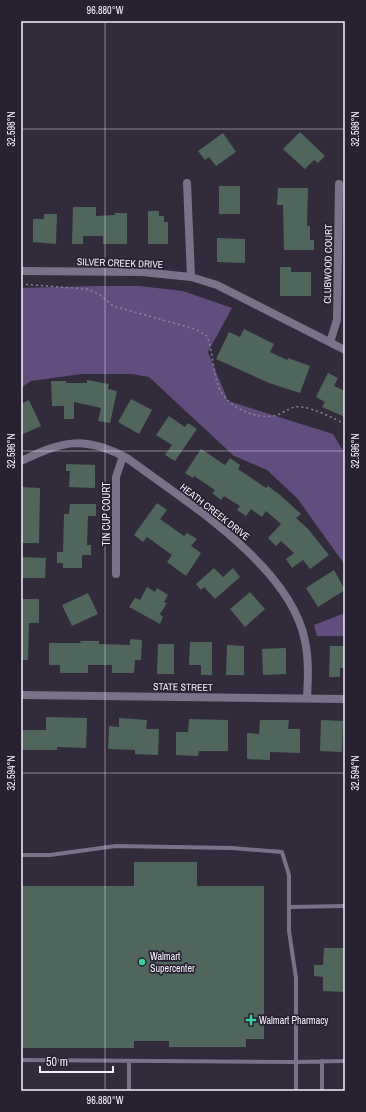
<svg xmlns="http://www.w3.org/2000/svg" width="366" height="1112" font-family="'Archivo Narrow',sans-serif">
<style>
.forest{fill:#624d7f}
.building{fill:#50665d}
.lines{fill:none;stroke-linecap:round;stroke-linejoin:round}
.path{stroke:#8a8492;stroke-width:1.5;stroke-dasharray:2 3;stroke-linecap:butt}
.service{stroke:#7b7289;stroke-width:4}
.minor{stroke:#7b7289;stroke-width:8}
.ticks{fill:none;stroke:#f5f1fc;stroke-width:1;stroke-opacity:0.45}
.poi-dot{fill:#36d4a7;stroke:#272131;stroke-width:1.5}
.labels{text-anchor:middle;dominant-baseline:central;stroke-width:3.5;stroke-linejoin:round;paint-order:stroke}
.street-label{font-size:10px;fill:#f5f1fc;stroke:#272131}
.poi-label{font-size:10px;fill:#f5f1fc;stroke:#272131;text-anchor:start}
.neatline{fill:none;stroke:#f5f1fc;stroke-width:1.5}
.ticks-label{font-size:10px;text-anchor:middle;fill:#f5f1fc}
</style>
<rect width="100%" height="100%" fill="#312b3b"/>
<path class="forest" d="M97,286H139L183,291L232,308L208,352L228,401L333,434L345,454V565L297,498L267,470L234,456L149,377L132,374H81L31,381L21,388V288Z
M345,613V636H317L314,625Z"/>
<path class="building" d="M300,132L325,156L318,163L314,160L305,169L283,149Z
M223,133L236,152L216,166L209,157L205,160L198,151Z
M219,186H240V214H219Z
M278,188H308L307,226H310V240H314V250H284L283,205H277Z
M73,207H96V216L115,215V213H127V244H103V236H83V244H72Z
M148,211H159V216H164V222H168V244H148Z
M44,214H57L56,244L33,242V219H44Z
M217,238L245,239V263L217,262Z
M280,267H291V272H311V296H280Z
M244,329L274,344L270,352L287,360L288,358L310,366L300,393L269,383L216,359L229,332L240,337Z
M328,373L338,378L334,386L345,391V417L322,407L325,402L316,397Z
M87,380L109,384L108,389L117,391L110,423L98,421L101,408L74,402V419H64V406H52L51,381H66V383H87Z
M131,399L152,410L139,434L118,422Z
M29,400L41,426L21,435V404Z
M169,416L185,427L188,423L197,429L175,461L165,455L172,445L156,435Z
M201,449L225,465L230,458L240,465L238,469L266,488L268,486L280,495L301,514L296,518L308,529L329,555L310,569L303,560L292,568L286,559L294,553L281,541L276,546L268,538L281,524L266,511L262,517L251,509L246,516L237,510L240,506L224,496L221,500L212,493L215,490L194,476L193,478L185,473Z
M66,464L95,465V488L69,487L70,471H66Z
M21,487L40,488L39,543H21Z
M157,503L167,510L160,519L184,536L187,533L197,539L191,546L201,553L186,576L167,562L172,555L147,537L143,542L134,535Z
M70,504H96V516H88L87,545H91V555H82V568H63V563H57V552H63L64,514H69Z
M21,557L46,558L45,578H21Z
M214,568L223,577L233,568L240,577L215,599L204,587L201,590L196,584Z
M334,570L345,590L318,607L306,588Z
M147,587L155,592L157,588L168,595L164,602L167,603L160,614L163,617L160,624L129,607L135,598L140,600Z
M250,592L265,609L245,627L230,609Z
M88,593L98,614L72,626L62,605Z
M21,599H39V623H29L28,660H21Z
M130,639L142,640L141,660H135L134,673H112V665H88V673H60V665H49V643H81L80,641H99V644L130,645Z
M190,642H212V675H201V665H189Z
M158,644H174V674H157Z
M227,645L244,646V675H226Z
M330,646H345V668H340V677H329Z
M286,648V674L263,675L262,649Z
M46,717L87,718L86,748L57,747V750H21V730H46Z
M119,718L147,720L146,729H159L158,755L135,754V750L108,749L109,726L119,727Z
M189,719L228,720V751H199L198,756L176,755V732H188Z
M260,720H289L288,729H300V753L270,752V760L247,759V733L259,734Z
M321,720L343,721L342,752L320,751Z
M134,862H197V886H264V1039H246V1047H169V1041H134V1048H21V886H134Z
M324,948H345V992L323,991V977L314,976V965H323Z"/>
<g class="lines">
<path class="path" d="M21,284L87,289L99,294L113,306L195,329L207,336C214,353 212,375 221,392C230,408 259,421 277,415C286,412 292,405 302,407C316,409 333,418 345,424"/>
<path class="service" d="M21,855H50L116,846L232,848L282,852L289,875V931L296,978V1091
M289,907L345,906
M21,1060L296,1062L345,1061
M129,1091V1061
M322,1091V1061"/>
<path class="minor" d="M187,183L191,277
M21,271L142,272L191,277L217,285L345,350
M330,342L337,320L339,184
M21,461C63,441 84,435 127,458C185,501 291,566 305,641C309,660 308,679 307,698
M116,574V477L123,456
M21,695L345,699"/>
</g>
<path class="ticks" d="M105,21V1091M21,129H345M21,451H345M21,773H345"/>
<g class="poi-dot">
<circle cx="142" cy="962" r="4"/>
<path d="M249 1014h4v4h4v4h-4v4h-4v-4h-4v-4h4z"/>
</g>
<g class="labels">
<g class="street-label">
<text transform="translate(120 263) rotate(2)">SILVER CREEK DRIVE</text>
<text transform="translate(328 264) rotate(-89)">CLUBWOOD COURT</text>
<text transform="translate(215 512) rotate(38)">HEATH CREEK DRIVE</text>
<text transform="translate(106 514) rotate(-90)">TIN CUP COURT</text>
<text transform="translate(183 687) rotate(1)">STATE STREET</text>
</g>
<g class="poi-label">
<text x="150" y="956">Walmart<tspan x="150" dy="12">Supercenter</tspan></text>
<text x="259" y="1020">Walmart Pharmacy</text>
</g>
</g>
<rect width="366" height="1112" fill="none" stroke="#272131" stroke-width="44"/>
<path d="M40 1066v6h73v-6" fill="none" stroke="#f5f1fc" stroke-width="2"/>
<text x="46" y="1066" font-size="12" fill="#f5f1fc" stroke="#272131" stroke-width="3" paint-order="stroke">50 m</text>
<rect x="22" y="22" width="322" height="1068" class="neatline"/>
<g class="ticks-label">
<text x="105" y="14">96.880°W</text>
<text transform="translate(11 129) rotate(-90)" y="4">32.598°N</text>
<text transform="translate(355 129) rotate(-90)" y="4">32.598°N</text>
<text transform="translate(11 451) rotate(-90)" y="4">32.596°N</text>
<text transform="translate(355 451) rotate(-90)" y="4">32.596°N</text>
<text transform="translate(11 773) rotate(-90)" y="4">32.594°N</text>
<text transform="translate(355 773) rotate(-90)" y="4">32.594°N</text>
<text x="105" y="1104">96.880°W</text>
</g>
</svg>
